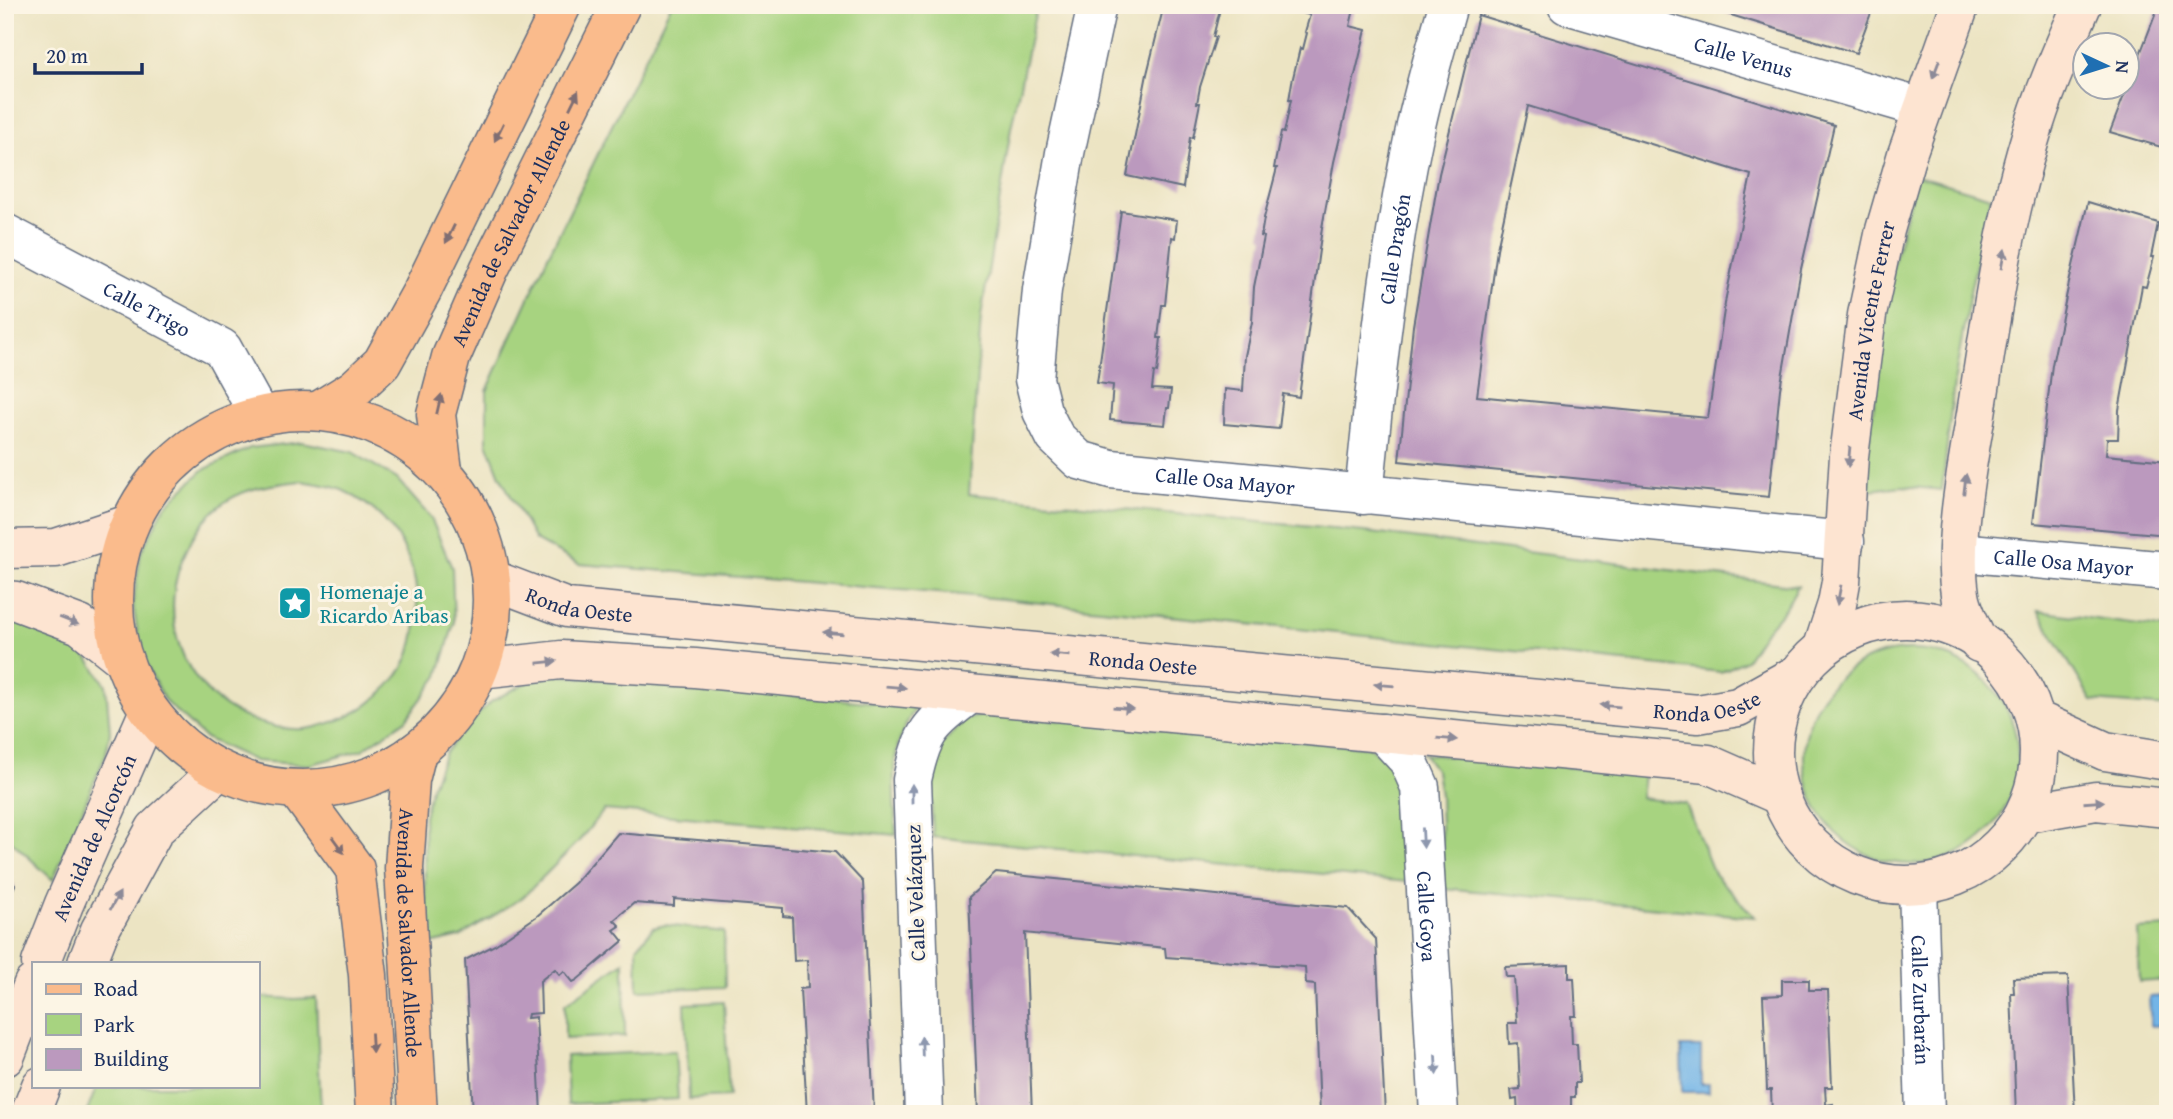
<svg xmlns="http://www.w3.org/2000/svg" width="2173" height="1119" font-family="'Gentium Book Plus',serif">
<style>
.green{fill:#a7d380;stroke:#61816f;stroke-width:2;fill-rule:evenodd}
.water{fill:#73b5e7;stroke:#4772a2;stroke-width:2}
.building{fill:#bb99be;fill-rule:evenodd}
.lines{fill:none;stroke-linecap:round;stroke-linejoin:round}
.street-casing{stroke:#646e81;stroke-width:41}
.secondary-casing{stroke:#646e81;stroke-width:41}
.primary-casing{stroke:#646e81;stroke-width:41}
.street{stroke:#fff;stroke-width:38}
.secondary{stroke:#fde4d1;stroke-width:38}
.primary{stroke:#fabb8c;stroke-width:38}
.oneway{fill:#8c8a98}
.oneway2{fill:#7f6e73}
.oneway3{fill:#8d97ae}
.labels{text-anchor:middle;dominant-baseline:central;stroke-width:6;stroke-linejoin:round;paint-order:stroke}
.street-label{font-size:21px;fill:#1b2f5e;stroke:#fcf5e5}
.culture-label{font-size:21px;fill:#0d838f;stroke:#fcf5e5;text-anchor:start}
</style>
<rect width="100%" height="100%" fill="#fcf5e5"/>
<filter id="ink" filterUnits="userSpaceOnUse"><feTurbulence type="fractalNoise" baseFrequency=".0143" numOctaves="2"/><feDisplacementMap in="SourceGraphic" scale="14" xChannelSelector="R" yChannelSelector="G"/><feConvolveMatrix kernelMatrix="1 2 1 2 8 2 1 2 1" color-interpolation-filters="sRGB"/></filter>
<filter id="wash" filterUnits="userSpaceOnUse"><feTurbulence type="fractalNoise" baseFrequency=".00686" numOctaves="4" result="noise"/><feDisplacementMap in="SourceGraphic" scale="28" xChannelSelector="R" yChannelSelector="G"/><feGaussianBlur stdDeviation="1.57" result="paint"/><feColorMatrix in="noise" values="0 0 0 0 0 0 0 0 0 0 0 0 0 0 0 0 0 1.4 0 .05"/><feComposite in="paint" operator="in"/></filter>
<g filter="url(#wash)">
<rect width="100%" height="100%" fill="#ece4c3"/>
<path class="green" d="M671,5H1037L1011,128L981,317L969,494L1364,532L1798,586L1784,610L1763,634L1746,660L1721,672L962,595L579,564L535,540L500,476L487,442V391L548,256Z
M1916,175L1991,197L1971,287L1954,383L1942,490L1902,486L1862,491L1892,270Z
M302,442L352,452L397,479L431,518L452,568L454,623L438,676L406,720L362,750L309,765L255,761L205,738L165,701L141,655L133,604L141,552L165,506L203,470L250,448ZM301,481C314,483 330,485 342,490C408,521 431,588 409,655C399,683 364,712 336,721C328,723 319,727 311,728C290,732 268,726 249,719C180,691 154,612 188,547C196,530 209,513 225,502C247,487 274,484 301,481Z
M2038,611L2168,629V707L2092,701Z
M5,618L57,633L88,658L106,685L110,732L106,754L53,880L5,835Z
M1804 757a107 107 0 1 1 214 0a107 107 0 1 1-214 0Z
M554,675L917,706C886,750 894,785 896,835L604,810L579,841L523,897L460,937L426,945L424,816L431,788L445,753L464,728L492,701L525,683Z
M986,714L1369,747C1379,755 1390,762 1397,774C1409,795 1406,855 1408,882L933,837L930,773L934,753L964,720Z
M1424,754L1644,774L1641,798L1686,804L1714,874L1755,917L1443,888L1440,795L1436,771Z
M665,925L724,932L725,987L638,990L637,947L653,928Z
M2168,927V980L2139,982L2137,929Z
M624,962L625,1036L565,1039V1004Z
M257,997L294,999L316,998L321,1114H86L97,1086H257Z
M724,1002L729,1097L689,1099L685,1004Z
M675,1051L678,1099L568,1104L566,1056Z"/>
<path class="water" d="M2168,996V1025L2151,1026L2149,997Z
M1681,1047H1701V1084H1709V1092H1682Z"/>
<g id="blocks">
<path class="building" d="M1164,5H1221L1213,37H1216L1200,87L1197,103H1200L1193,138L1190,137L1183,188L1127,176L1147,74Z
M1296,5H1355L1350,26L1366,30L1334,162L1322,228L1299,397L1283,394L1279,429L1224,424L1225,389L1243,391L1245,356L1252,322L1254,287L1264,237L1261,236L1264,218L1277,168H1274L1281,132L1284,133L1291,100H1289L1292,82L1300,48L1303,49L1307,33L1305,32L1310,15L1294,11Z
M1698,5H1874L1856,53Z
M2159,5H2168V149L2110,132Z
M1478,15L1834,125L1801,269L1780,389L1769,497L1399,461L1413,326L1439,174ZM1528,106L1751,175L1726,297L1708,418L1477,396L1497,249Z
M2088,202L2158,223L2151,257H2154L2146,287L2142,286L2119,410L2118,439H2107L2106,455L2168,461V535L2033,523L2052,365L2069,283Z
M1121,211L1177,220L1175,238L1172,237L1165,305H1162L1158,338H1161L1157,373L1154,372L1152,389L1171,390L1169,408H1167L1165,425L1110,420L1113,385L1097,383Z
M618,833L835,852L863,882L874,1114H807L800,989L808,988L807,960L794,961L792,917L783,916V908L674,899V906L634,903L614,920L620,926L614,930L623,941L577,980L573,982L564,971L560,975L555,969L540,981L541,1013L528,1014L527,1018L536,1017L541,1114H473L465,960L495,945L537,916L575,883Z
M996,873L1348,908L1376,939L1385,1114H1320L1315,985L1306,984L1305,967L1166,957L1165,948L1025,933L1032,1114H978L969,897Z
M5,875L15,885L5,908Z
M1569,964V978H1574L1576,1016H1571L1572,1044H1577L1579,1083H1575V1097H1571V1114H1518L1517,1099L1512,1100L1511,1090L1520,1089L1518,1043L1509,1044L1508,1023H1517L1514,977H1506L1505,967Z
M2068,976L2075,1114H2016L2011,993H2014L2013,978Z
M1782,980H1809V990H1828L1832,1087H1825L1826,1105L1833,1104L1834,1114H1772L1771,1090H1767L1763,996L1782,995Z"/>
</g>
</g>
<g filter="url(#ink)">
<use href="#blocks" fill-opacity="0" stroke="#646e81" stroke-width="2"/>
<g class="lines">
<g class="street-casing">
<g id="street">
<path id="s1" d="M1097,5L1065,153L1042,290L1034,379L1042,411L1055,437L1079,460L1111,469L1845,541"/>
<path id="s2" d="M1567,5L1922,108"/>
<path id="s3" d="M5,233L222,348L259,415"/>
<path id="s4" d="M1364,495C1376,374 1389,254 1414,135C1423,91 1436,48 1448,5"/>
<path id="s5" d="M1959,552L2168,571"/>
<path id="s6" d="M1383,733L1408,760L1420,787L1439,1114"/>
<path id="s7" d="M1918,886L1925,1114"/>
<path d="M924,1114L912,780C923,729 930,725 970,694"/>
</g>
</g>
<g class="secondary-casing">
<g id="secondary">
<path d="M5,549L56,548L129,524"/>
<path id="s8" d="M491,579L567,608L1698,714L1738,707L1792,677"/>
<path d="M5,600L16,601L80,625L123,659"/>
<circle cx="1906" cy="752" r="133"/>
<path d="M1979,643C1972,627 1962,611 1960,594C1952,541 1967,467 1976,414C1990,323 2003,228 2030,139C2043,93 2063,49 2082,5"/>
<path id="s9" d="M1823,647L1837,604L1841,582L1849,456L1867,315L1885,230L1907,154L1960,5"/>
<path d="M480,669L561,660L695,668L1708,764L1781,796"/>
<path d="M2039,721L2105,751L2168,761"/>
<path d="M2027,813L2096,801L2168,808"/>
<path id="s10" d="M41,963L64,904L149,711"/>
<path d="M87,963L100,930L155,829L218,771"/>
<path d="M5,1057L33,984"/>
<path d="M30,1114L41,1086"/>
</g>
</g>
<g class="primary-casing">
<g id="primary">
<path d="M320,410L354,389L382,363L422,291L562,5"/>
<circle cx="303" cy="600" r="189"/>
<path id="s11" d="M443,471L436,414L451,357L489,270L621,5"/>
<path id="s12" d="M417,752L410,780L404,868L418,1114"/>
<path d="M297,790L355,869L368,975L375,1114"/>
</g>
</g>
<use href="#street" class="street"/>
<use href="#secondary" class="secondary"/>
<use href="#primary" class="primary"/>
</g>
<defs><path id="oneway-solid" d="M-6-.8H1V-3.2L6.5 0L1 3.2V.8H-6Z" transform="scale(1.75)"/></defs>
<g class="oneway">
<use href="#oneway-solid" transform="translate(1936 69) rotate(111)"/>
<use href="#oneway-solid" transform="translate(2003 259) rotate(-79)"/>
<use href="#oneway-solid" transform="translate(1849 457) rotate(95)"/>
<use href="#oneway-solid" transform="translate(1965 484) rotate(-83)"/>
<use href="#oneway-solid" transform="translate(1839 595) rotate(101)"/>
<use href="#oneway-solid" transform="translate(69 621) rotate(21)"/>
<use href="#oneway-solid" transform="translate(833 633) rotate(-175)"/>
<use href="#oneway-solid" transform="translate(1060 655) rotate(-175)"/>
<use href="#oneway-solid" transform="translate(547 662) rotate(-6)"/>
<use href="#oneway-solid" transform="translate(1384 685) rotate(-175)"/>
<use href="#oneway-solid" transform="translate(896 687) rotate(5)"/>
<use href="#oneway-solid" transform="translate(1610 706) rotate(-175)"/>
<use href="#oneway-solid" transform="translate(1123 708) rotate(5)"/>
<use href="#oneway-solid" transform="translate(1447 739) rotate(5)"/>
<use href="#oneway-solid" transform="translate(2094 802) rotate(-4)"/>
<use href="#oneway-solid" transform="translate(115 901) rotate(-61)"/>
</g>
<g class="oneway2">
<use href="#oneway-solid" transform="translate(574 100) rotate(-64)"/>
<use href="#oneway-solid" transform="translate(499 132) rotate(116)"/>
<use href="#oneway-solid" transform="translate(450 234) rotate(116)"/>
<use href="#oneway-solid" transform="translate(439 404) rotate(-77)"/>
<use href="#oneway-solid" transform="translate(338 845) rotate(54)"/>
<use href="#oneway-solid" transform="translate(372 1043) rotate(87)"/>
</g>
<g class="oneway3">
<use href="#oneway-solid" transform="translate(912 794) rotate(-90)"/>
<use href="#oneway-solid" transform="translate(1423 838) rotate(87)"/>
<use href="#oneway-solid" transform="translate(922 1046) rotate(-92)"/>
<use href="#oneway-solid" transform="translate(1436 1065) rotate(87)"/>
</g>
</g>
<defs>
<g id="sight-square" transform="scale(1.75)"><rect x="-9" y="-9" width="18" height="18" rx="4" fill="#0f9aa8" stroke="#fcf5e5"/><path d="M0-6L1.8-2.2L6-1.7L2.9 1.2L3.7 5.4L0 3.3L-3.7 5.4L-2.9 1.2L-6-1.7L-1.8-2.2Z" fill="#fff"/></g>
</defs>
<g fill-rule="evenodd">
<use href="#sight-square" x="295" y="603"/>
</g>
<g class="labels">
<g class="street-label">
<text stroke="none"><textPath href="#s2" startOffset="184">Calle Venus</textPath></text>
<text stroke="none"><textPath href="#s11" startOffset="254">Avenida de Salvador Allende</textPath></text>
<text stroke="none"><textPath href="#s4" startOffset="248">Calle Dragón</textPath></text>
<text stroke="none"><textPath href="#s3" startOffset="161">Calle Trigo</textPath></text>
<text stroke="none"><textPath href="#s9" startOffset="331">Avenida Vicente Ferrer</textPath></text>
<text stroke="none"><textPath href="#s1" startOffset="623">Calle Osa Mayor</textPath></text>
<text stroke="none"><textPath href="#s5" startOffset="105">Calle Osa Mayor</textPath></text>
<text stroke="none"><textPath href="#s8" startOffset="93">Ronda Oeste</textPath></text>
<text stroke="none"><textPath href="#s8" startOffset="660">Ronda Oeste</textPath></text>
<text stroke="none"><textPath href="#s8" startOffset="1227">Ronda Oeste</textPath></text>
<text stroke="none"><textPath href="#s10" startOffset="136">Avenida de Alcorcón</textPath></text>
<text transform="translate(915 893) rotate(-92)">Calle Velázquez</text>
<text stroke="none"><textPath href="#s6" startOffset="196">Calle Goya</textPath></text>
<text stroke="none"><textPath href="#s12" startOffset="182">Avenida de Salvador Allende</textPath></text>
<text stroke="none"><textPath href="#s7" startOffset="114">Calle Zurbarán</textPath></text>
</g>
<g class="culture-label">
<text x="320" y="591">Homenaje a<tspan x="320" dy="24">Ricardo Aribas</tspan></text>
</g>
</g>
<rect width="2173" height="1119" fill="none" stroke="#fcf5e5" stroke-width="28"/>
<rect x="32" y="962" width="228" height="126" fill="#fcf5e5" stroke="#a2a6af" stroke-width="2"/>
<rect x="46" y="984" width="35" height="10" fill="#fabb8c" stroke="#a2a6af" stroke-width="2"/>
<text x="94" y="996" font-size="21" fill="#1b2f5e">Road</text>
<rect x="46" y="1014" width="35" height="21" fill="#a7d380" stroke="#a2a6af" stroke-width="2"/>
<text x="94" y="1032" font-size="21" fill="#1b2f5e">Park</text>
<rect x="46" y="1049" width="35" height="21" fill="#bb99be" stroke="#a2a6af" stroke-width="2"/>
<text x="94" y="1066" font-size="21" fill="#1b2f5e">Building</text>
<g transform="translate(2106 66) rotate(94)"><circle r="33" fill="#fcf5e5" stroke="#a2a6af" stroke-width="2"/>
<path d="M0-5L12 26L0 18L-12 26Z" fill="#1f6fb2"/>
<text y="-10" font-size="19" font-weight="bold" text-anchor="middle" fill="#1b2f5e">N</text>
</g>
<path d="M35 63v10h107v-10" fill="none" stroke="#1b2f5e" stroke-width="3.5"/>
<text x="46" y="63" font-size="21" fill="#1b2f5e" stroke="#fcf5e5" stroke-width="5" paint-order="stroke">20 m</text>
</svg>
